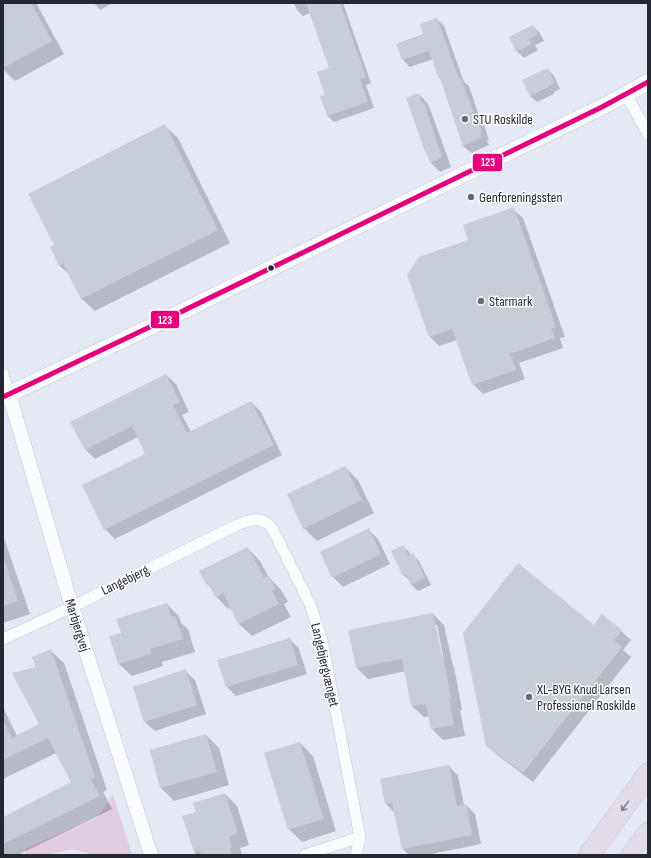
<svg xmlns="http://www.w3.org/2000/svg" width="651" height="858" font-family="'Sofia Sans Condensed',sans-serif">
<style>
.green{fill:#e2cde0}
.shadow{fill:#0003;fill-rule:evenodd}
.building{fill:#c8ced7}
.lines{fill:none;stroke-linecap:round;stroke-linejoin:round}
.minor-casing{stroke:#c3c6d0;stroke-width:12}
.tertiary-casing{stroke:#c3c6d0;stroke-width:15}
.secondary-casing{stroke:#c3c6d0;stroke-width:17}
.motorway-casing{stroke:#c6c8ce;stroke-width:22}
.minor{stroke:#fbfcfe;stroke-width:11}
.tertiary{stroke:#fbfcfe;stroke-width:14}
.secondary{stroke:#fbfcfe;stroke-width:16}
.motorway{stroke:#e2dde8;stroke-width:21}
.bus-1-casing{stroke:#fff;stroke-width:8}
.bus-1{stroke:#e5007d;stroke-width:5}
.oneway{stroke:#84828c}
.poi-dot{fill:#686b76;stroke:#fff;stroke-width:1.5}
.bus-dot{fill:#252731;stroke:#fff;stroke-width:1.5}
.labels{text-anchor:middle;dominant-baseline:central;stroke-width:3;stroke-linejoin:round;paint-order:stroke}
.poi-label{font-size:14px;fill:#252731;stroke:#fff;text-anchor:start}
.street-label{font-size:14px;fill:#252731;stroke:#fff}
.line-badge{stroke:#fff;stroke-width:1.5}
.badge-label{font-size:11px;text-anchor:middle;font-weight:bold;fill:#fff}
</style>
<rect width="100%" height="100%" fill="#e5e8f5"/>
<path class="green" d="M113,795L132,855H93L72,849L49,855H27L25,849L97,817Z"/>
<path class="shadow" d="M3,3H36L64,54L15,81L3,69Z
M94,3H113L100,10Z
M294,3H343L371,83L366,85L374,108L334,122L328,116L321,97L326,95L330,68L310,13L303,16L297,10Z
M437,19L444,26L464,82L469,86L480,119L483,122L489,140L487,141L489,145L471,153L463,146L441,80L440,78L433,59L410,67L403,60Z
M533,26L539,32L544,41L535,45L538,50L524,58L517,51L510,38Z
M548,69L554,76L560,89L554,92V94L537,102L530,96Z
M419,94L428,104L431,112L432,114L451,167L440,172L431,163L428,154L425,152Z
M165,126L178,138L230,243L95,311L82,299L71,276L60,266L51,248L55,246Z
M513,209L523,218L565,337L560,338L563,348L519,363L525,379L483,394L473,384L457,340L439,346L429,336L470,240Z
M166,375L176,384L189,412L182,415L191,432L251,402L261,412L282,455L115,539L105,529L83,486L147,454L138,437L95,459L85,449Z
M345,467L358,480L374,513L317,541L304,528Z
M368,529L378,539L390,564L343,587L333,577Z
M3,535L30,614L3,623Z
M403,546L409,552L411,556L413,555L419,561L431,585L418,591L412,585L410,581L403,575Z
M248,548L260,561L268,576L281,590L288,602L284,604L291,617L252,636L239,624L231,608L228,609L216,596L212,589L207,584L201,572Z
M167,604L179,617L181,623L188,629L195,652L162,662L163,666L132,676L119,664Z
M433,614L444,625L453,666L454,667L462,710H460L465,736L443,740L432,729L430,716L424,717L412,706L406,671L368,679L357,668ZM435,625H437L444,660H442Z
M621,631L631,640L623,650L631,657L533,782L497,755L487,745Z
M290,639L299,649L307,674L236,696L227,687Z
M51,651L64,663L107,790L103,792L112,809L18,855H3V818L72,783L56,753L3,779V707L17,736L40,724L37,668Z
M185,671L195,680L206,714L155,731L145,722L134,688Z
M206,735L219,748L229,785L174,801L161,788L151,751Z
M300,743L313,756L336,831L302,842L289,829Z
M449,766L458,776L464,805H466L475,814L481,844L426,855H409L402,848L395,813L386,804Z
M225,794L237,806L249,845L240,848L242,855H196L194,849L197,812Z"/>
<path class="building" d="M3,3H31L52,41L3,68Z
M306,3H340L366,77L360,79L368,102L327,116L320,96L325,95L317,72L329,68Z
M437,18L459,79L461,78L474,114L475,113L482,132L480,133L482,137L463,146L440,78L439,79L429,51L402,60L396,44L423,34L420,24Z
M533,25L538,34L529,39L532,44L516,52L509,37Z
M548,68L555,83L548,86L549,87L530,96L522,80Z
M419,93L422,104L424,103L442,157L430,163L426,152H425L406,98Z
M165,124L218,230L81,299L63,264L59,266L50,247L54,245L28,194Z
M514,207L556,327L551,329L555,338L510,354L516,370L472,385L452,329L429,337L407,275L419,257L468,240L463,225Z
M166,374L180,402L173,405L187,433L251,401L274,445L104,530L82,485L145,454L132,426L85,450L70,422Z
M345,466L362,500L303,529L287,494Z
M369,528L381,554L332,578L320,552Z
M403,545L409,556L413,553L425,578L411,585L406,574L403,576L391,551Z
M248,547L264,578L269,576L276,589L272,591L279,604L238,624L223,593L215,597L208,583L206,584L199,571Z
M5,561L18,601L3,606V562Z
M518,563L594,625L602,614L622,630L614,640L622,647L523,773L486,746L463,633Z
M167,603L171,617L175,616L183,639L150,649L151,654L118,664L109,636L121,633L116,619Z
M433,613L442,655H443L451,699H449L454,725L431,729L426,704L411,706L402,659L356,668L348,630Z
M290,638L298,665L226,687L217,660Z
M51,649L95,777L91,779L100,796L3,844V817L71,782L48,738L3,760V720L12,738L39,724L12,673L36,667L32,657Z
M186,669L197,705L144,722L133,687Z
M206,734L217,772L160,788L150,750Z
M300,742L324,819L288,830L264,753Z
M449,765L457,806L466,804L472,835L402,849L392,803L385,804L380,779Z
M225,793L238,833L229,836L232,848L230,849L232,855H200L201,852L193,849L182,816L196,812L193,803Z"/>
<g class="lines">
<g class="minor-casing">
<path id="minor" d="M626,94L648,134
M3,374L9,394
M3,639L72,607L237,525C251,520 261,515 272,528L310,604L322,640L360,837L356,855
M305,855L360,837"/>
</g>
<g class="tertiary-casing">
<g id="tertiary">
<path id="s1" d="M9,394L72,607L151,855"/>
</g>
</g>
<g class="secondary-casing">
<path id="secondary" d="M3,397L154,325L602,107L648,82"/>
</g>
<g class="motorway-casing">
<path id="motorway" d="M589,855L648,774
M632,855L648,833"/>
</g>
<use href="#minor" class="minor"/>
<use href="#tertiary" class="tertiary"/>
<use href="#secondary" class="secondary"/>
<use href="#motorway" class="motorway"/>
<g class="bus-1-casing">
<path id="bus-1" d="M3,397L154,325L602,107L648,82"/>
</g>
<use href="#bus-1" class="bus-1"/>
</g>
<defs><path id="oneway-shaft" d="M-6 0H5M1.5-3L5.5 0L1.5 3" fill="none" stroke-width="1.6" stroke-linecap="round" stroke-linejoin="round"/></defs>
<use class="oneway" href="#oneway-shaft" transform="translate(625 806) rotate(126)"/>
<g class="poi-dot">
<circle cx="465" cy="119" r="4"/>
<circle cx="471" cy="197" r="4"/>
<circle cx="481" cy="301" r="4"/>
<circle cx="529" cy="697" r="4"/>
</g>
<circle class="bus-dot" cx="271" cy="268" r="3.5"/>
<g class="labels">
<g class="poi-label">
<text x="473" y="119">STU Roskilde</text>
<text x="479" y="197">Genforeningssten</text>
<text x="489" y="301">Starmark</text>
<text x="537" y="689">XL-BYG Knud Larsen<tspan x="537" dy="16">Professionel Roskilde</tspan></text>
</g>
<g class="street-label">
<text transform="translate(125 580) rotate(-26)">Langebjerg</text>
<text stroke="none"><textPath href="#s1" startOffset="241">Marbjergvej</textPath></text>
<text transform="translate(325 665) rotate(77)">Langebjergvænget</text>
</g>
</g>
<g class="line-badge">
<rect x="472" y="153" width="31" height="19" rx="4" fill="#e5007d"/>
<rect x="150" y="310" width="30" height="19" rx="4" fill="#e5007d"/>
</g>
<g class="badge-label">
<text x="488" y="166">123</text>
<text x="165" y="324">123</text>
</g>
<rect width="651" height="858" fill="none" stroke="#252731" stroke-width="8"/>
</svg>
